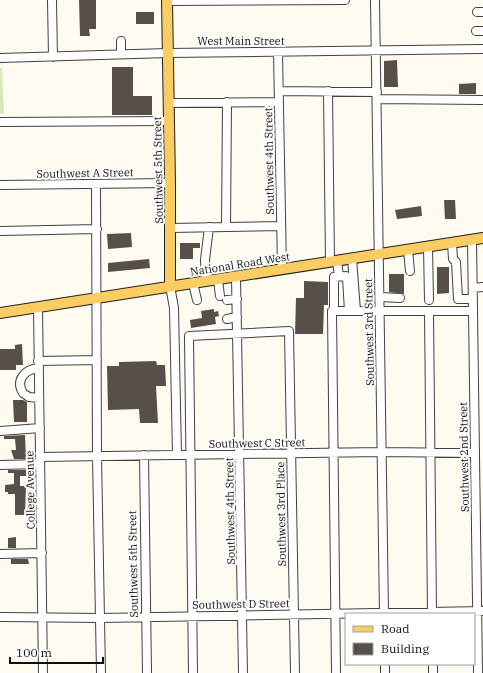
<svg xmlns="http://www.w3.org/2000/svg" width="483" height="673" font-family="'IBM Plex Serif',serif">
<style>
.green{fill:#d5eab8}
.building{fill:#574f4a}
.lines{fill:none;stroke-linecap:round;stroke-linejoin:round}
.minor-casing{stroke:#414141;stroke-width:10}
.major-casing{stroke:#1f1f1f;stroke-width:12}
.minor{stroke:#fff;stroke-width:8}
.major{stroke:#facd64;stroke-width:10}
.labels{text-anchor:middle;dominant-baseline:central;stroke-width:4;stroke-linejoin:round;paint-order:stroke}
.street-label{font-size:11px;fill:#0e0e0e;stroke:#fff}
</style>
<rect width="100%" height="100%" fill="#fffbf0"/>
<path class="green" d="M0,68H2L4,114L0,113Z"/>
<path class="building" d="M79,0H96V29H89L90,36H80Z
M136,12H154V24H136Z
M397,60L398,87H384V61Z
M112,67H133V96H152V115H112Z
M476,83V94H459V84Z
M444,200H455L456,219H445Z
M421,206L422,216L397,219L395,210Z
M131,233L132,247L108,249L107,234Z
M180,243H200V248H193V259H180Z
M149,259L150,268L108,272V263Z
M437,267H449V293L437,294Z
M389,274H404V294L389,292Z
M304,281L328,282V305H324L323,334H295L296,298H304Z
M214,309V312L218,311L219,316L215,317L216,324L191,328L190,320L202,318L201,311Z
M22,344L23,365H16V370H0V349H15V345Z
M156,361L157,365H165L166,386H156L158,423H140L139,409L108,410L107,366H119V362Z
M13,400H23L27,402V422H14Z
M25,435L26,459H14L11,450H16L15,439H4V436Z
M8,470H26V476H20V486H26L25,515H15V494H8V492H5V485L14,484V473H8Z
M16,537V548H8V538Z
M11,559H28L29,564H11Z"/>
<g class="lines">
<g class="minor-casing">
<path id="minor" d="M52,0L53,57
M375,0L384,614
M167,1L345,0
M477,12H483
M476,31H483
M278,52L282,269
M121,54V41
M0,58L168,53L483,49
M279,91L377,92
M328,91L330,262
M377,99L483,100
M169,103L279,102
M0,122L169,121
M96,184L97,456L101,673
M0,185L170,183
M226,227L227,102
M170,228L281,226
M0,231L97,229
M472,240L478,673
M452,243L453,259L456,262L458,299H473
M428,247L429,300
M408,250L410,271
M352,258L356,311
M337,261L339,276
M236,277L243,673
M218,280L220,296
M206,281L205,260L209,227
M193,283L197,300
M170,286L174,308L177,455
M473,288L483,287
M380,297L400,298
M227,300L237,299
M38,308L43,673
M334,311V277L346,276L347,278L349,311
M429,311L432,614
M227,319L237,317
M38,361L97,360
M39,368C25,369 15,380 23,393L29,397L39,398
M0,431L40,428
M144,455L147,673
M40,457L381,452L475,453
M0,465L40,464
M0,554L42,553
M0,617L101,618L483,611
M385,664V673
M433,664V673
M193,673L189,336L289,331L295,673
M336,673L332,311H473"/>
</g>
<g class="major-casing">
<path id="major" d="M167,0L170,183V286
M0,313L483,238"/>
</g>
<use href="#minor" class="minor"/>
<use href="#major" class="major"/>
</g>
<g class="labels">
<g class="street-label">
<text x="241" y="41">West Main Street</text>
<text transform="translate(269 161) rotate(-91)">Southwest 4th Street</text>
<text transform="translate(158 170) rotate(-91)">Southwest 5th Street</text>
<text transform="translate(85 173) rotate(-1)">Southwest A Street</text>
<text transform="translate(240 264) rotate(-9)">National Road West</text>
<text transform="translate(369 332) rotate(-91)">Southwest 3rd Street</text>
<text transform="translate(257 443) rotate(-1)">Southwest C Street</text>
<text transform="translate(464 457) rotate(-91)">Southwest 2nd Street</text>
<text transform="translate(30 490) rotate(-91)">College Avenue</text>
<text transform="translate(230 511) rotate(-91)">Southwest 4th Street</text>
<text transform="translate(281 514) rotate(-91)">Southwest 3rd Place</text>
<text transform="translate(133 564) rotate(-91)">Southwest 5th Street</text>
<text transform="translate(241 604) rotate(-1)">Southwest D Street</text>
</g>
</g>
<rect x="345" y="613" width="130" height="52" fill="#ffffff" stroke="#9f9f9f"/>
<rect x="353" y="626" width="20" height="6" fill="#facd64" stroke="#9f9f9f"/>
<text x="381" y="633" font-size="12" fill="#0e0e0e">Road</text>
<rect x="353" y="643" width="20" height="12" fill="#574f4a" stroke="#9f9f9f"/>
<text x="381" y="653" font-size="12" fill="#0e0e0e">Building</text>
<path d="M10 657v6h93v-6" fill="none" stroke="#0e0e0e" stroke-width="2"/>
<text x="16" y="657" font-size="12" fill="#0e0e0e" stroke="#ffffff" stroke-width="3" paint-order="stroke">100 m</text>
</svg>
